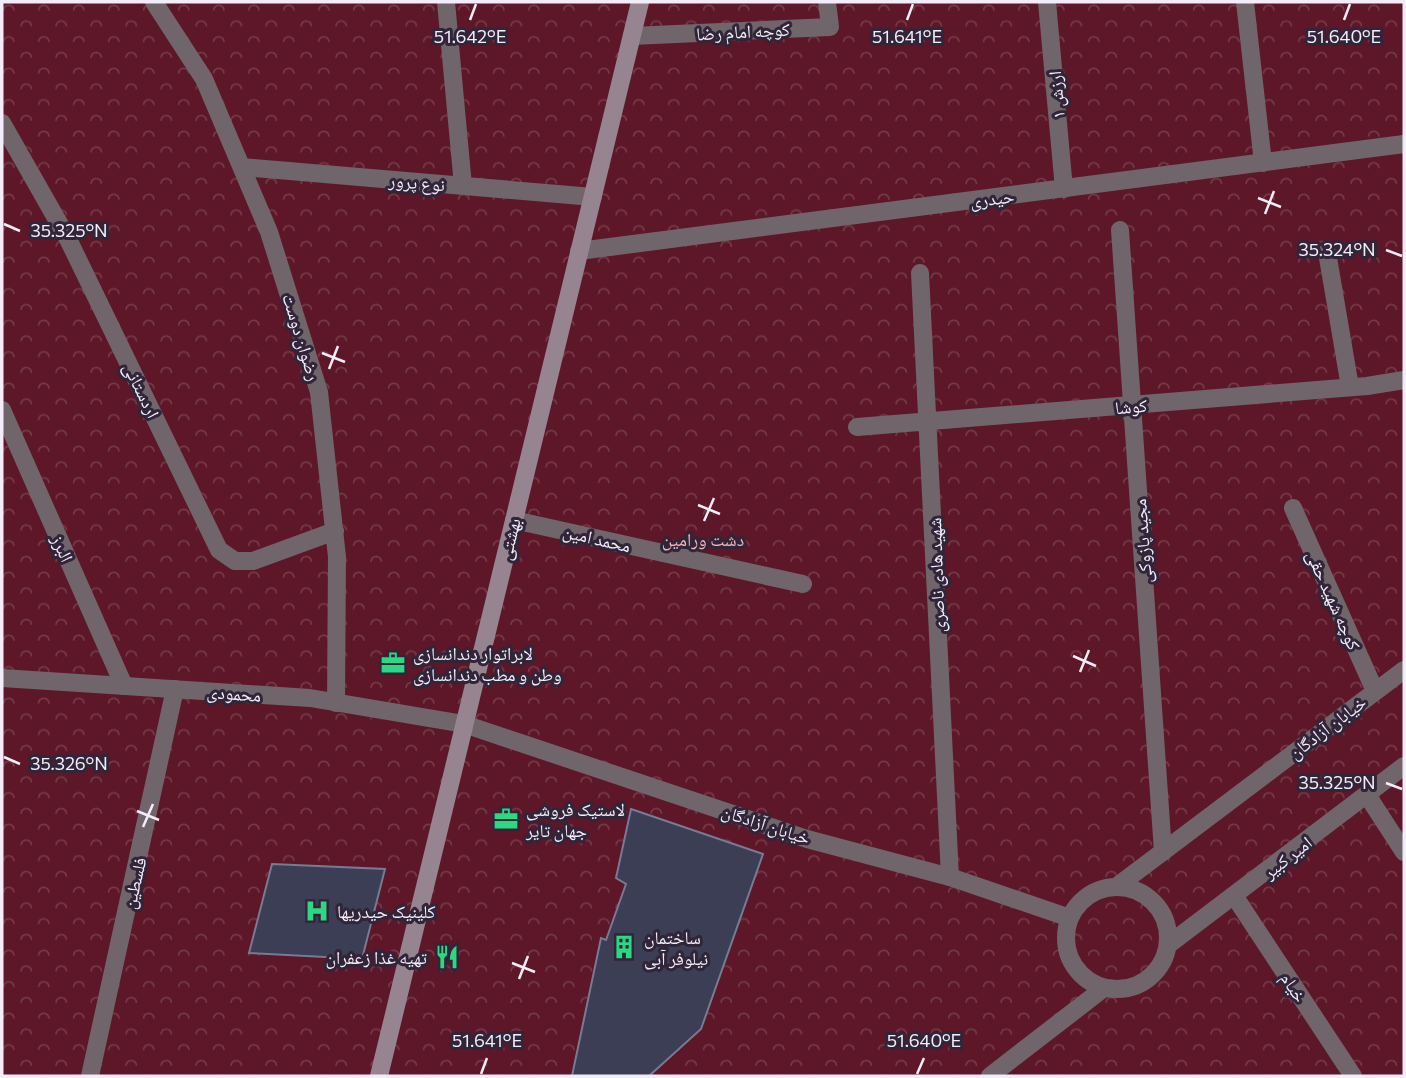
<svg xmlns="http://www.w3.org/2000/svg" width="1406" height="1078" font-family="Commissioner,'Noto Naskh Arabic',sans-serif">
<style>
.park{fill:url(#park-crowns)}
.building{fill:#3b3e54;stroke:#777b93;stroke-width:2}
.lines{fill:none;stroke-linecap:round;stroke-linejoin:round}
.minor{stroke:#6f656b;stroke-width:18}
.tertiary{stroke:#6f656b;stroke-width:18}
.secondary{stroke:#968590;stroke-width:18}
.ticks{fill:none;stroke:#f3ecf9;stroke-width:2.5}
.labels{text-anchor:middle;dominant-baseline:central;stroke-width:6;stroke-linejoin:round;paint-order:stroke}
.street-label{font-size:18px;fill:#f3ecf9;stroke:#302539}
.park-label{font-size:18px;fill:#f5b1b9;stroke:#302539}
.poi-label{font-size:18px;fill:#f3ecf9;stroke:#302539;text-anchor:start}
.ticks-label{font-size:18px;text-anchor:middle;fill:#f3ecf9;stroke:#302539;stroke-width:6;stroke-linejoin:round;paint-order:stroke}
</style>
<defs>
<pattern id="park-crowns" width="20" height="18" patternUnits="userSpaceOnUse" patternTransform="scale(1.75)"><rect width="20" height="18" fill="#5d1728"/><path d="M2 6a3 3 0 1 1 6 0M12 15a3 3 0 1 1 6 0" fill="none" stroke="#753948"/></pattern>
</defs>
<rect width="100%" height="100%" fill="#302539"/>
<path class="park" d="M2,2H1404V1076H2Z"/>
<path class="building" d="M631,809L763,854L701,1029L649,1076H572L601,938L606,940L626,884L616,878Z
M272,864L385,869L362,959L249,953Z"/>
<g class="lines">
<path class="minor" d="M154,2L204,79L269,232L319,392L337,557L336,703
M446,2L463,186
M1047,2L1064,189
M1245,2L1263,163
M632,36L830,27L827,2
M2,123L68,239L219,550L235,561H253L335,531
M242,167L593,197
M1120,230L1163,852
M579,251L1404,144
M1327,252L1350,387
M920,273L950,877
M2,410L124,686
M857,427L1367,386L1404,380
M1293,508L1375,691
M514,520L803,584
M1367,795L1404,852
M1235,897L1353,1076
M90,1076L175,689"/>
<path class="tertiary" d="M2,678L310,698L464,724L807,839L950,877L1070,918
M1116,887L1404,670
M1066 938a51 51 0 1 1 102 0a51 51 0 1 1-102 0Z
M1168,945L1404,766
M990,1076L1104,988"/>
<path class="secondary" d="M379,1076L640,2"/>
</g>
<path class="ticks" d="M470,20L476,4M907,20L913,4M1344,20L1350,4M1258,198L1281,207M1265,214L1274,191M4,224L20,231M1386,250L1402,256M322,353L345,362M329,369L338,346M698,505L720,514M704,521L714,498M1073,656L1096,666M1080,672L1089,650M4,757L20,764M1386,783L1402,789M137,811L159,820M143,827L153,804M512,963L535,972M519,979L528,956M481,1074L487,1058M917,1074L924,1058"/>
<defs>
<g id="office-bare" transform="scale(1.89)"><path d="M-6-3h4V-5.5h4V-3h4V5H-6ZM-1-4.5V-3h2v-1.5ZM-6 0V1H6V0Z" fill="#2ed883" stroke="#302539" stroke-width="2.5" paint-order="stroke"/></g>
<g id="hospital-bare" transform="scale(1.89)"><path d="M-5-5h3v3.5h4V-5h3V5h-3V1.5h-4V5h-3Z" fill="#2ed883" stroke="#302539" stroke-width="2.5" paint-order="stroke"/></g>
<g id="building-bare" transform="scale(1.89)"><path d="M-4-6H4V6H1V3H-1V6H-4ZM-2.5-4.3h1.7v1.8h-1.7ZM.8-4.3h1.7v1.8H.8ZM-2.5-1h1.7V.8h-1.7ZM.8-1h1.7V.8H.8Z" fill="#2ed883" stroke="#302539" stroke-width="2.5" paint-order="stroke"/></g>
<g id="restaurant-bare" transform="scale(1.89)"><path d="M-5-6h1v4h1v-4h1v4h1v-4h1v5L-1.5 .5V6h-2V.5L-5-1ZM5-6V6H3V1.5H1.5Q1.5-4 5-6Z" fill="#2ed883" stroke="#302539" stroke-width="2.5" paint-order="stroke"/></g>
</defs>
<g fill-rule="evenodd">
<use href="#office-bare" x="393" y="663"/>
<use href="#office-bare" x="506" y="819"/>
<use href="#hospital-bare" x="317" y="911"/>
<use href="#building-bare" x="624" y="947"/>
<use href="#restaurant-bare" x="447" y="957"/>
</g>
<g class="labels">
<g class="street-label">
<text transform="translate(743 31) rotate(-3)">کوچه امام رضا</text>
<text transform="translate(1056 95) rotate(-95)">ارزش ۱</text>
<text transform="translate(417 182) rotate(5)">نوع پرور</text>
<text transform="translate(992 198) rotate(-7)">حیدری</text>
<text transform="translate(302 337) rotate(73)">رضوان دوست</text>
<text transform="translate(142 390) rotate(64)">اردستانی</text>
<text transform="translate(1131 406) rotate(-5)">کوشا</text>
<text transform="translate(597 538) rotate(13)">محمد امین</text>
<text transform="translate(509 539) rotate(-76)">بهشتی</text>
<text transform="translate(1142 541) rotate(-94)">مجید پازوکی</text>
<text transform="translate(63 548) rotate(66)">البرز</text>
<text transform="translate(936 575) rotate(-92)">شهید هادی ناصری</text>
<text transform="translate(1334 600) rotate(66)">کوچه شهید حقی</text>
<text transform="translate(234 693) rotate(4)">محمودی</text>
<text transform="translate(1327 727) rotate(-37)">خیابان آزادگان</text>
<text transform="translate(766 824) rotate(18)">خیابان آزادگان</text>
<text transform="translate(1287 857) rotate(-38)">امیر کبیر</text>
<text transform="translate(134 883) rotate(-77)">فلسطین</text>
<text transform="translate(1294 987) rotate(57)">خیام</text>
</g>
<g class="park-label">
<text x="703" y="539">دشت ورامین</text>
</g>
<g class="poi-label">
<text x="413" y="653">لابراتوار دندانسازی<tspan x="413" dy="21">وطن و مطب دندانسازی</tspan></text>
<text x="526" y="809">لاستیک فروشی<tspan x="526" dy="21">جهان تایر</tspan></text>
<text x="337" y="911">کلینیک حیدریها</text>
<text x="644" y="937">ساختمان<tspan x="644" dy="21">نیلوفر آبی</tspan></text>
<text x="427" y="957" text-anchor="end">تهیه غذا زعفران</text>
</g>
</g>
<g class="ticks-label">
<text x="470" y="43">51.642°E</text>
<text x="907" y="43">51.641°E</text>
<text x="1344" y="43">51.640°E</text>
<text x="69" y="237">35.325°N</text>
<text x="1337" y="256">35.324°N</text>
<text x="69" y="770">35.326°N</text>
<text x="1337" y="789">35.325°N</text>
<text x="487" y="1047">51.641°E</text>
<text x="924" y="1047">51.640°E</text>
</g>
<rect width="1406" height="1078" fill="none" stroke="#f3ecf9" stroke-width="7"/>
</svg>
